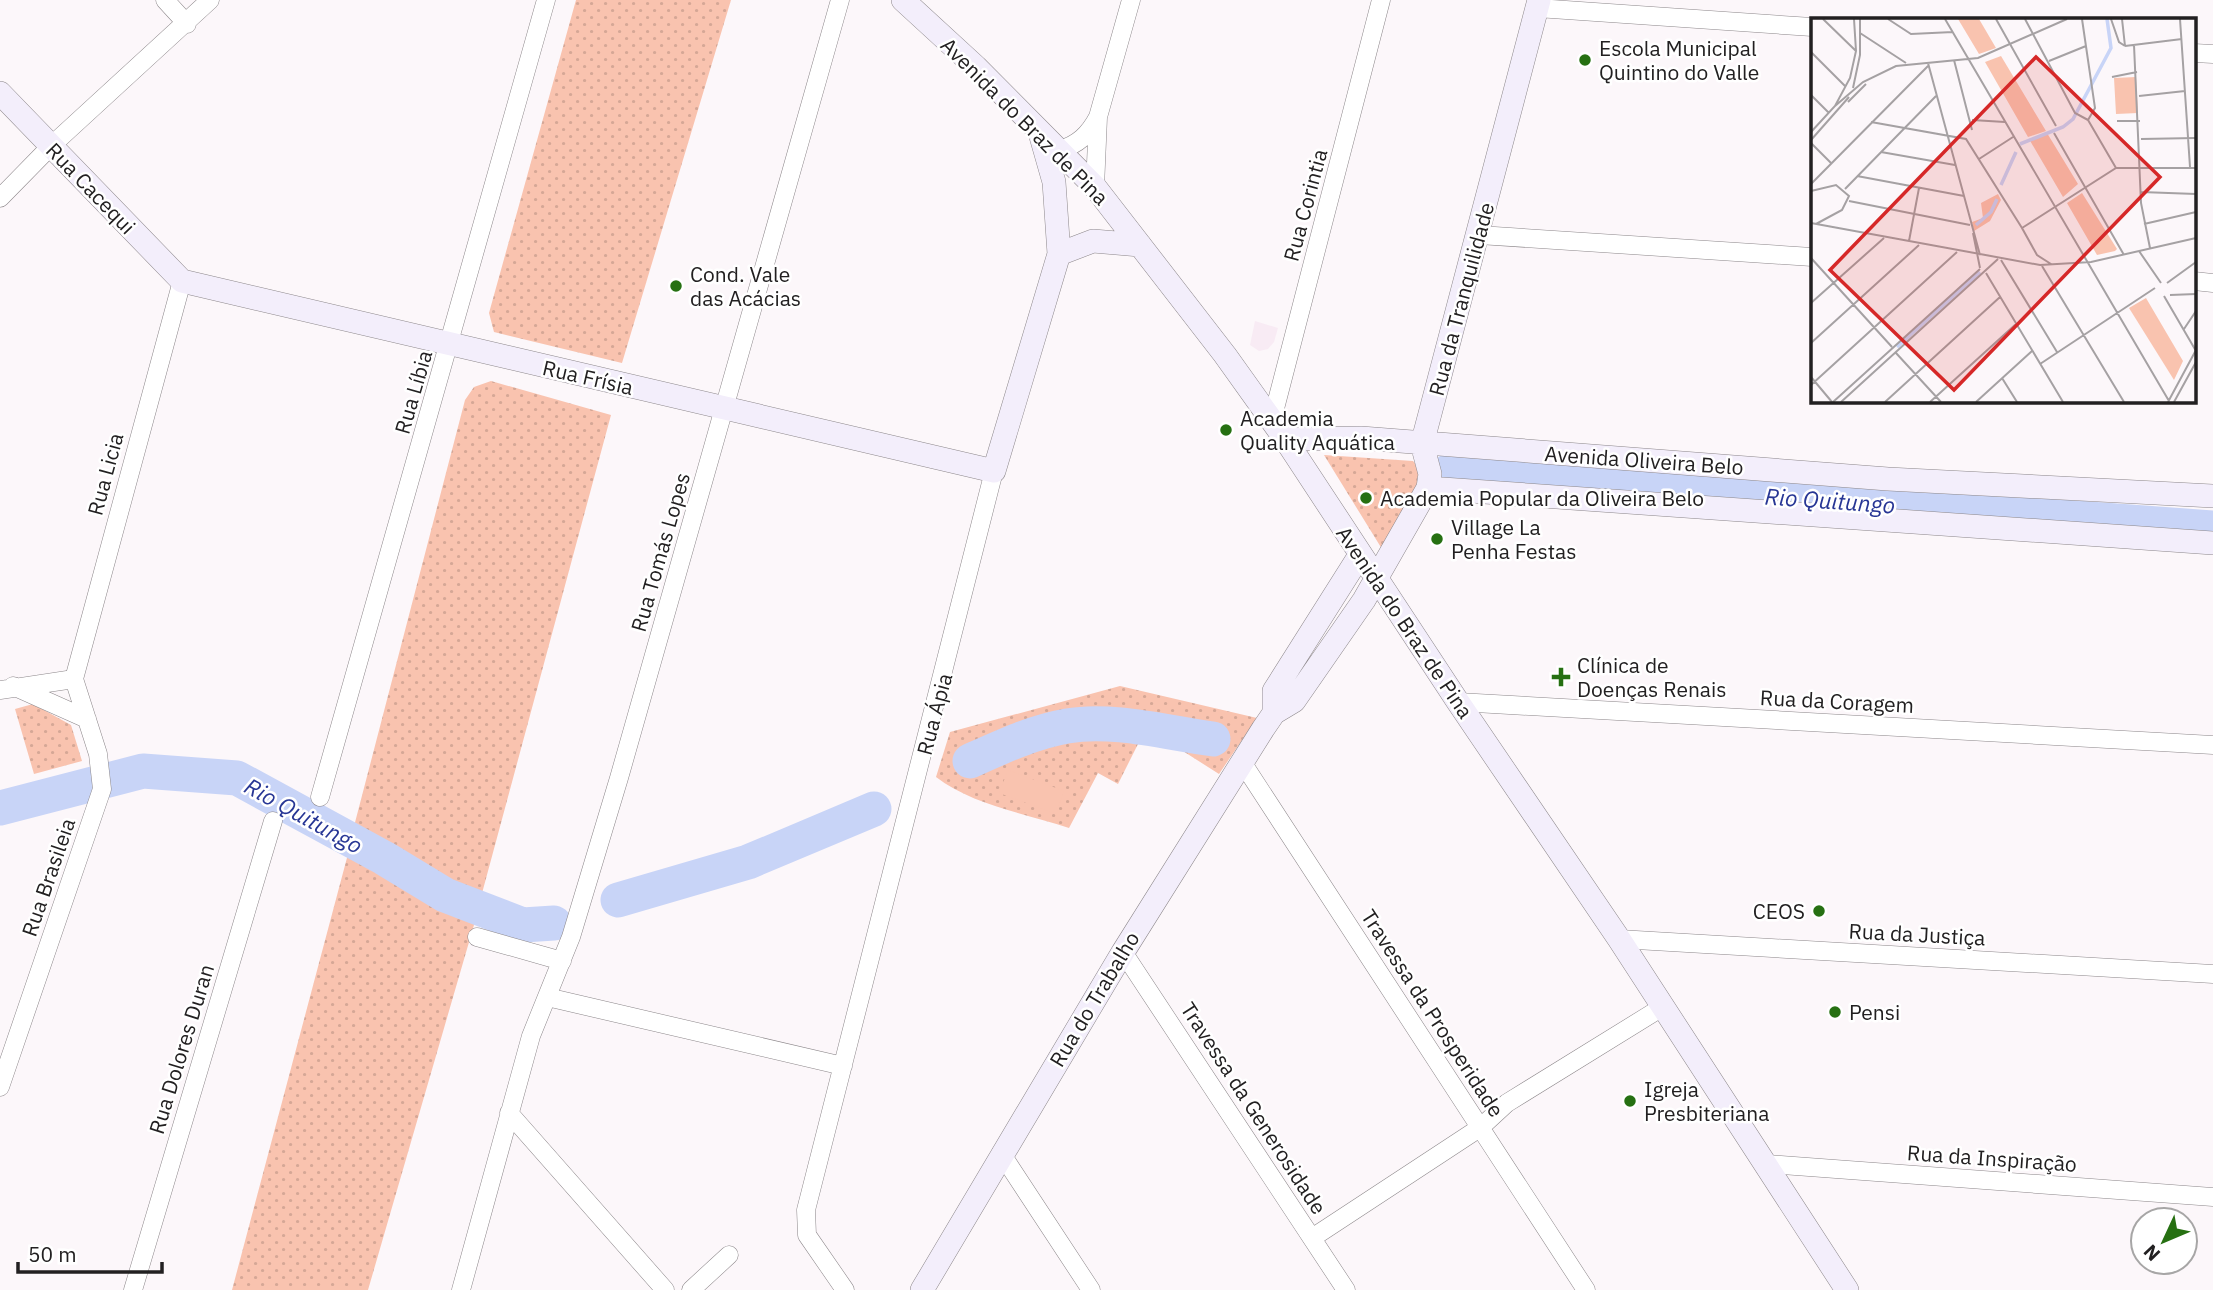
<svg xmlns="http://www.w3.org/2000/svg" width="2213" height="1290" font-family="'IBM Plex Sans',sans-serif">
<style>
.built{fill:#f8ebf4}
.green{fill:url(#green-dots)}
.pitch{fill:#f9c3af}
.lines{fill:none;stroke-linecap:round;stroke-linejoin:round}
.river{stroke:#c8d4f7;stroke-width:35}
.street-casing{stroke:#8c878a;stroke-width:19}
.secondary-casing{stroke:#8c878a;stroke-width:24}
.street{stroke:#fff;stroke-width:18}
.secondary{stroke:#f3eefb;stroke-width:23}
.poi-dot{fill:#267012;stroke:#fff;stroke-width:2.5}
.labels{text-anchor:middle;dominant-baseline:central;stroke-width:5;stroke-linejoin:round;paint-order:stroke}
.poi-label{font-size:21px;fill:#222021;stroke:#fff;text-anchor:start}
.street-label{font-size:21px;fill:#222021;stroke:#fff}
.water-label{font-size:23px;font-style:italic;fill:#273695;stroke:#fff}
.inset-river{fill:none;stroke:#c8d4f7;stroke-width:3.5}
.inset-road{fill:none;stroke:#a5a1a3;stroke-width:2}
.view{fill:#d62828;fill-opacity:0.15;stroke:#d62828;stroke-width:3.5}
.inset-edge{fill:none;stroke:#222021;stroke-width:3.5}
</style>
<defs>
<pattern id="green-dots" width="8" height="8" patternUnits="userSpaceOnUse" patternTransform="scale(1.75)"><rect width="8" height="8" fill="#f9c3af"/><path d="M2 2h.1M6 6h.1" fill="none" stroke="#d5a796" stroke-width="1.8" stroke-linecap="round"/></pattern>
</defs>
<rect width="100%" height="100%" fill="#fcf7fa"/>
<path class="built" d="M1255,321L1278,328L1274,342L1268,349L1259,351L1250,345Z"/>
<path class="green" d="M576,0H731L622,363L494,332L489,313Z
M491,381L611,415L481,897L352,834L465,400L474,387Z
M1324,455L1413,461L1419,468L1415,498L1400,513L1382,549Z
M1120,686L1257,718L1219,774L1164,739L1142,736L1118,784L1098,773L1069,828C1027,814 972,805 936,777L950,732Z
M33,704L71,725L82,761L34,774L15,709Z
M348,854L429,902L476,918L368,1290H232Z"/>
<path class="pitch" d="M1008,770L1064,791L1056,814L999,793Z"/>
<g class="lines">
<path class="river" d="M1447,472L2213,528
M970,761C1001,747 1033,732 1067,726C1113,718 1167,733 1213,739
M0,808L143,771L237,778L384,858L445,895L523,925L554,923
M618,900L748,862L874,809"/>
<g class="street-casing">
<path id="street" d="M165,0L187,24
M1537,8L1812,27
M2194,53L2213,54
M1059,150C1078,145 1089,134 1098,117
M1095,187L1098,117L1131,0
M0,198L51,146L210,0
M1479,235L1812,257
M2194,281L2213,283
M1272,420L1381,0
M74,679L182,281
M13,686L87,719
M0,690L74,679
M1458,702L2213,745
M1242,762L1586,1290
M320,797L546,0
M477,937L562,961
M1619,939L2213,974
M1123,952L1346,1290
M547,997L843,1066
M0,1087L102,789L98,754L74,679
M509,1113L665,1290
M1001,1153L1091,1290
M1767,1164L2213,1197
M1312,1238L1481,1127L1507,1103L1664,1006
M133,1290L273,821
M461,1290L531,1036L571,937L619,778L840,0
M691,1290L729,1255
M845,1290L807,1235L806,1210L994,471"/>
</g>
<g class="secondary-casing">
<path id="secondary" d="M903,0L976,67L1095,187L1225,355L1285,439L1458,702L1619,939L1847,1290
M0,93L182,281L994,471L1059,254L1054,182L1040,133
M1059,254L1093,241L1140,245
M1285,439L1361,438L1888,479L2213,496
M1428,488L2213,543
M1274,713V691L1360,555
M922,1290L1123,952L1263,729L1274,713L1294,701L1364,600L1428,488L1430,474L1422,444L1539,0"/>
</g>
<use href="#street" class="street"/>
<use href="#secondary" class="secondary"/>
</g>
<g class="poi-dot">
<circle cx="1585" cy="60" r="7"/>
<circle cx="676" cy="286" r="7"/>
<circle cx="1226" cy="430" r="7"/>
<circle cx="1366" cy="498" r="7"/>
<circle cx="1437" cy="539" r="7"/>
<path d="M1557.5 666.5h7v7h7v7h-7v7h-7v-7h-7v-7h7z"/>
<circle cx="1819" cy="911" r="7"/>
<circle cx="1835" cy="1012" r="7"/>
<circle cx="1630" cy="1101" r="7"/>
</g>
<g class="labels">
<g class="poi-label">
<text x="1599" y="48">Escola Municipal<tspan x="1599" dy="24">Quintino do Valle</tspan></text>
<text x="690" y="274">Cond. Vale<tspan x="690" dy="24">das Acácias</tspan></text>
<text x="1240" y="418">Academia<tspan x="1240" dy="24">Quality Aquática</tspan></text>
<text x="1380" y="498">Academia Popular da Oliveira Belo</text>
<text x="1451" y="527">Village La<tspan x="1451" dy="24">Penha Festas</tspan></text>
<text x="1577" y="665">Clínica de<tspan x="1577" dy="24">Doenças Renais</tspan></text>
<text x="1805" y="911" text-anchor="end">CEOS</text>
<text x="1849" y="1012">Pensi</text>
<text x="1644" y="1089">Igreja<tspan x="1644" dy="24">Presbiteriana</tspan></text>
</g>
<g class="street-label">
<text transform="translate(1025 121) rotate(45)">Avenida do Braz de Pina</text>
<text transform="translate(91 188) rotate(46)">Rua Cacequi</text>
<text transform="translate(1305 205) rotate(-75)">Rua Corintia</text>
<text transform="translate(1461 299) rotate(-75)">Rua da Tranquilidade</text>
<text transform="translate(588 377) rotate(13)">Rua Frísia</text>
<text transform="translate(413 392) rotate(-74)">Rua Líbia</text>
<text transform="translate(1644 460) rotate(4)">Avenida Oliveira Belo</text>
<text transform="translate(105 474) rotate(-75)">Rua Licia</text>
<text transform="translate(660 552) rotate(-74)">Rua Tomás Lopes</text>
<text transform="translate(1405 622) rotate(56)">Avenida do Braz de Pina</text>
<text transform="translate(1837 701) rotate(3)">Rua da Coragem</text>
<text transform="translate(934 714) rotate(-75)">Rua Ápia</text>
<text transform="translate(48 877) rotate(-71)">Rua Brasileia</text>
<text transform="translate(1917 934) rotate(3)">Rua da Justiça</text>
<text transform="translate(1094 999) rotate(-59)">Rua do Trabalho</text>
<text transform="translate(1433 1013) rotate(57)">Travessa da Prosperidade</text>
<text transform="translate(181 1049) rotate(-73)">Rua Dolores Duran</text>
<text transform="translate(1254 1108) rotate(57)">Travessa da Generosidade</text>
<text transform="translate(1992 1158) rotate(4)">Rua da Inspiração</text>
</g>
<g class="water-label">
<text transform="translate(1830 500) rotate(4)">Rio Quitungo</text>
<text transform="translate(304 815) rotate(29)">Rio Quitungo</text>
</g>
</g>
<g transform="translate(1811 18)">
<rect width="385" height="385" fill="#fcf7fa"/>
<path d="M147,1H168L185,30L168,36ZM190,38L235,113L217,119L174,44ZM325,59L327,95L305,96L303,60ZM236,115L267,166L252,179L218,121ZM271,175L306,231L304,233L286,237L256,185ZM187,176L190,182L179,203L163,213L161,204L172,200L170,185ZM335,280L372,343L363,362L318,290Z" fill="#f9c3af"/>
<path class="inset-river" d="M209,126L252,109L262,101L300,30L296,1M190,167L205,134M165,207L180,194L186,181M86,329L169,254"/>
<path class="inset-road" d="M12,1L45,33M77,1L100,16L142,14M134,1L358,383M185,1L245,108M214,1L264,95L277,102M271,1L284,90L277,102M300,1L308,24L314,28M311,1L314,28M369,1L379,149M49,15L95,45M323,27L330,185L339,230M314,28L371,21M0,34L35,69M143,42L161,112M238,43L275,28M117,45L169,237M301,59L326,54M42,70L49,37V1M0,77L18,95M328,78L374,73M37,84L55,66M24,88L52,64L85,48L167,40L256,1M161,102L194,104M277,102L305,150M306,103H329M60,104L155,121L211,210M0,114L24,88L39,60L45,33L43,1M243,115L313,237M330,121L385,120M0,122L38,79M0,125L20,145M70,134L144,147M168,141L202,119M46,158L153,178M0,166L117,48M34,171L125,78M0,173L25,167L38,178L31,192L5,206M330,174L385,176M38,183L159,207M0,205L229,247L280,244L385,220M333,206L385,194M162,215L169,250M98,223L108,170M328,233L350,265M0,240L81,329M190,242L246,334M240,246L226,237L211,210L305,150H385M231,248L313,384M175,255L252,384M356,265L385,244M359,277L385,276M353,278L385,333M0,285L73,220M373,311L385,293M0,325L108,227M85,335L130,384M229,346L344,270M0,359L21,384M191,360L206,384M0,367L146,234M22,384L169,251M30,384L187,241M74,384L189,279M119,384L205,306M165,384L221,333M357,384L385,332M363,384L385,344"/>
<path class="view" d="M225,39L349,159L143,372L19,252Z"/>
<rect width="385" height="385" class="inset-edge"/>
</g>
<g transform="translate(2164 1241) rotate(226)"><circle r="33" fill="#ffffff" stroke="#a7a6a6" stroke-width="2"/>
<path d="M0-5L12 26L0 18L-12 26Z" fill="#267012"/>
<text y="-10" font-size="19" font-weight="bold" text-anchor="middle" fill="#222021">N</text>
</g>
<path d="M18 1262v10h144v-10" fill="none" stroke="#222021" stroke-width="3.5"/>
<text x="28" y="1262" font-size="21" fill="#222021" stroke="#ffffff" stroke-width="5" paint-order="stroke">50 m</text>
</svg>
